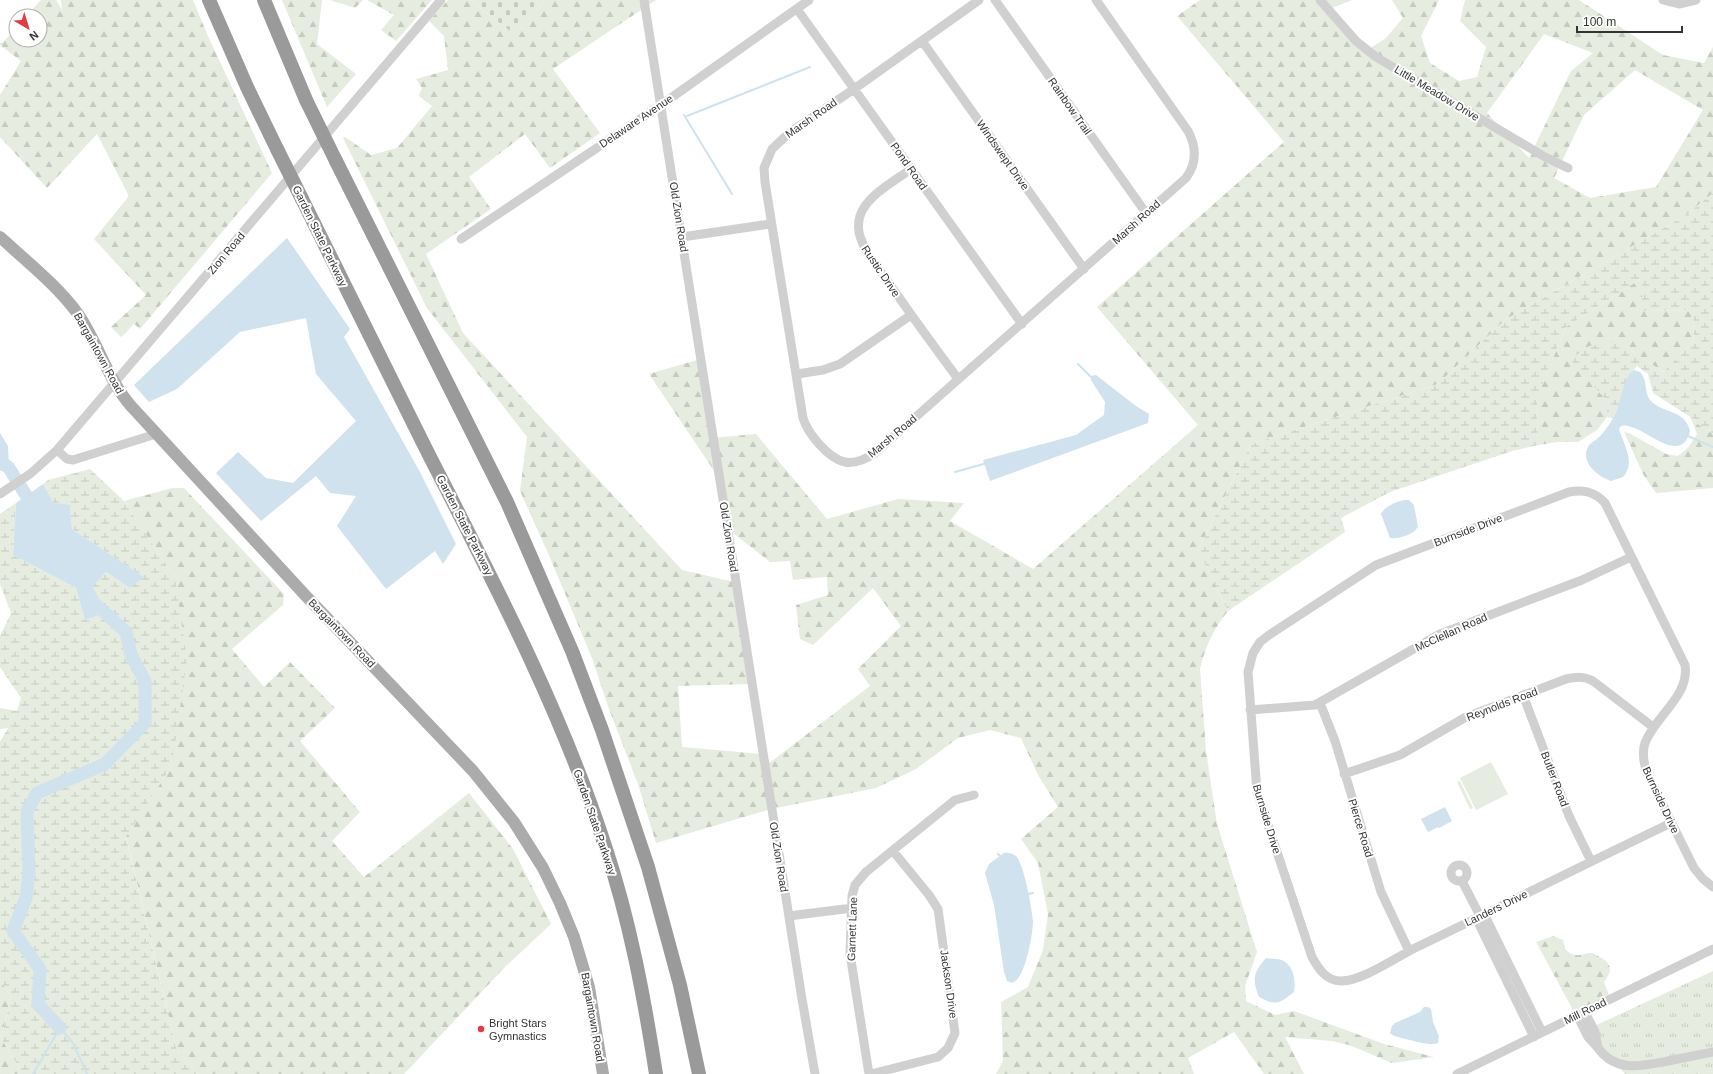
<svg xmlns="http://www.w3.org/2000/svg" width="1713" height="1074" font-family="Arial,sans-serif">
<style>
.grass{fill:url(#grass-tufts)}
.forest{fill:url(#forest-firs);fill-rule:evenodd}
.wetland{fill:url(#wetland-marsh)}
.cemetery{fill:url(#cemetery-stones)}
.garden{fill:#e6ecdf}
.water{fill:#cfe2ee}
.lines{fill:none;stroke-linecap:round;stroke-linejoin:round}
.stream{stroke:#cfe2ee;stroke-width:2}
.river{stroke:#cfe2ee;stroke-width:13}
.minor{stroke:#d0d0d0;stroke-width:9}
.major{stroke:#ababab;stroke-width:12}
.highway{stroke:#9a9a9a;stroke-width:14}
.highway-bridge{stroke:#9a9a9a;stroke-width:14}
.poi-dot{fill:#e63946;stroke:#fff;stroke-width:1.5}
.labels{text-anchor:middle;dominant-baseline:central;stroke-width:4;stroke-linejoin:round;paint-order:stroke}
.street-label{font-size:11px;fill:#333;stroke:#fff}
.poi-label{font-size:11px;fill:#333;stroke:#fff;text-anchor:start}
</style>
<defs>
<pattern id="grass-tufts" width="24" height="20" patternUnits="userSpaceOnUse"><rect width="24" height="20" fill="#e6ecdf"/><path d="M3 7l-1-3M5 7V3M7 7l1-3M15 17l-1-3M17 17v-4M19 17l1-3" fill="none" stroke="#c6cbc0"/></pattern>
<pattern id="forest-firs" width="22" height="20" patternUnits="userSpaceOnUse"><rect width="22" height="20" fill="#e6ecdf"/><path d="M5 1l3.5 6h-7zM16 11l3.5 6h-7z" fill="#c6cbc0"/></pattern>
<pattern id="wetland-marsh" width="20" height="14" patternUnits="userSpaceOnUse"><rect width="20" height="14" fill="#e6ecdf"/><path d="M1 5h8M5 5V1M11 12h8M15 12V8" fill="none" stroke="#c6cbc0"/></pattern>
<pattern id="cemetery-stones" width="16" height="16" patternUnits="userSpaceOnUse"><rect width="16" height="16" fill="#e6ecdf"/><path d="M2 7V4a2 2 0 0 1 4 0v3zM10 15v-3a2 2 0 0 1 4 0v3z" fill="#c6cbc0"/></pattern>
</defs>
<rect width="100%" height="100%" fill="#fff"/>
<path class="grass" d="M1713,971V1074H1625L1588,1029Z"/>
<path class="forest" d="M41,0H56L62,10L61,0H193L207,34L272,173L140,329L134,324L121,337L111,327L146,295L94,239L129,196L97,134L47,188L0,137V95L21,61L0,45V42L2,43L16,28V40H40V16H26Z
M282,0H322L317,44L356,74L327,107Z
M330,0H363L355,8Z
M367,0H432L396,41L381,30L394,15Z
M448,0H470L515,35L545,0H656L553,69L600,133L550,168L525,134L469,177L491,209L426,254L463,333L682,570L734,582L750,684L678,686L682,747L761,754L764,767L870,686L858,669L901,626L873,588L813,645L800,639L796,605L828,595L827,577L793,580L790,561L770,562L727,528L719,478L649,374L700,359L712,438L756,434L827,519L898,499L964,503L950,521L1033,569L1198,425L1097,307L1284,142L1177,16L1200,0H1352L1332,8L1369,49L1386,38L1403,18L1392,0H1439L1421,36L1430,63L1459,81L1477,77L1486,47L1460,21L1465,0H1579L1663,55L1704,63L1713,47V193L1686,215L1505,320L1438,384L1251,444L1198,550L1228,611C1214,628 1205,647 1200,669L1206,751L1217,824L1257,952L1245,986L1246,1001L1275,1015L1294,1011L1384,1044L1434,1057L1392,1063L1349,1045L1332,1041L1285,1037L1304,1074H1264L1234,1032L1188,1058L1194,1074H996L1003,1061L1001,1002L1028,987L1043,950L1048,914L1038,863L1021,839L1058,807L1038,775L1021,738L990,730L958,738L916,769L876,788L771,809L656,843L638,784L609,709L592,658L548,553L520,491L527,437L427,308L343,138L345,137L371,155L397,148L432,106L419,96L422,88L416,79L448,70L444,36L429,21ZM1544,34L1593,53L1571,71L1529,158L1487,113ZM1635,70L1703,110L1656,187L1590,198L1554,178L1584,115Z
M1642,278V311L1693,310L1694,341L1663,372L1617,341L1571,359L1607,401V417L1597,430L1578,442H1558L1538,445L1537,396L1566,327Z
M1690,416L1696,423L1713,434V488L1656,493L1643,474L1624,432L1629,433L1666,454L1678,456L1688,448L1697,434Z
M172,488H184L284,594L283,605L232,649L264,687L290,662L335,708L300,741L360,812L332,841L364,877L469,793L513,849L551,924L506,966L404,1074H197L176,1048L126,836L172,765L175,578L124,501Z
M1553,936L1563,940L1565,949C1568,952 1572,955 1576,955C1581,956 1586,953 1591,953C1596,954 1599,957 1603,959C1613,965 1611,973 1604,982L1609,995L1574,1012L1536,942Z
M0,980L11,997L1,1038L23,1074H0Z"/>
<path class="wetland" d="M1713,193V434L1696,423L1692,418L1653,393L1648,374L1637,366C1622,383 1623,399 1613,418L1607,417V401L1570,359L1589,346L1617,341L1663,372L1694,341L1693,310L1642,311V278L1566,327L1537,396L1538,445L1512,451L1390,492L1341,518L1345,532L1228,611L1198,550L1251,444L1438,384L1505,320L1686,215Z
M90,469L124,501L175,578L187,659L172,765L126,837L176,1048L197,1074H23L1,1038L11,997L0,980V742L8,728L0,729V708L17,711L21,698L0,667V636L11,613L0,584V514L16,503L13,555L76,588L85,620L97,616L93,585L106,572L130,588L143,577L72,529L70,506L54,503L43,484L48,480Z"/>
<path class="cemetery" d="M470,0H545L515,35Z"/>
<path class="garden" d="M1491,762L1508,794L1476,810L1460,778Z
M1460,781L1473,808L1470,809L1457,782Z"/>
<path class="water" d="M287,238L350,329L344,337L420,472L456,544L443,564L435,551L386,589L337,526L356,496L330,493L316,476L261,521L216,473L238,452L266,478L293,483L356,421L316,374L306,318L240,332L177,389L149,402L134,385Z
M1634,370C1650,373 1642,391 1651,401C1663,414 1685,409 1690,431C1680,470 1640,420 1621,426L1619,429C1624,445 1636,463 1623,477L1611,481C1598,476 1580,463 1588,447C1590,443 1593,442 1597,439C1605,432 1612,421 1616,412C1622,399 1622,378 1634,370Z
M1096,375L1136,406L1149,414L1148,423L990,481L983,460L1076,435L1104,415L1105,402L1091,380V376Z
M0,433L8,446L9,468L0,471Z
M43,484L54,503L70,505L72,529L144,577L130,588L106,572L93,586L97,616L85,620L76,588L13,555L16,503Z
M1404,500H1409L1414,505L1418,527C1413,535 1399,539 1390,538L1381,514C1385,506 1396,502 1404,500Z
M1445,807L1452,821L1439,828L1438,827L1428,832L1421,819Z
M1004,853C1008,852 1012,853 1016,856C1024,864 1032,909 1033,921C1033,934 1025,980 1012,983L1007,981L1004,972L994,905L985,873L989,864Z
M1266,958C1271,959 1278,959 1282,960C1294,966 1296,981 1294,992C1279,1004 1276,1006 1259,997C1252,979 1253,973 1266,958Z
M1424,1007H1428L1431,1009L1433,1022L1439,1036L1438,1043C1430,1047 1404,1038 1394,1036L1390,1033L1392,1026L1395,1023L1420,1012Z"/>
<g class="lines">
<path class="stream" d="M684,115L732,194
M687,116L810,67
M1078,364L1091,377
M1688,436L1713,447
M955,472L987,463
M998,854L1000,856
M1028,894L1033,893
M33,1074L60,1028L73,1043L87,1074"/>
<path class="river" d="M0,461L9,468L29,500L28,512
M60,1028L38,1004L40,969L13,931L26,898L29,873L27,811L37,793L105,764L145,723V681L131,655L126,632L93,602L87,590"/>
<path class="minor" d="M644,0L802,999L815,1074
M979,0L854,89L789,133L772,149L764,168L765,182L803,418C806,428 812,436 819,444C837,464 851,469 875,453L1186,178C1197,163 1197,148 1188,131L1096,0
M995,0L1146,213
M1320,0L1356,41L1376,57L1545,157L1568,168
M1663,0L1679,4L1696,0
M797,9L1022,324
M922,41L1084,269
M911,169C895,181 866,196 860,216C858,223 858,232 861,239C866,254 878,268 887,280C910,314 934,346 958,379
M682,237L770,224
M461,239L661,105L809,0
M797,374L823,370L840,364L911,315
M57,450L67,459L73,460L156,434
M0,494L30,474L57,450L441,0
M1523,695L1569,816L1591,861
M1320,703L1335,741L1381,892L1409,951
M1250,710L1315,705L1440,634L1582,580L1631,557
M1344,774L1400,755L1466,717L1566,679C1576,677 1584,676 1593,681L1653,727
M1671,823C1585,864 1500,907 1415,948C1395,958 1362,981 1341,981C1326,981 1318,968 1312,957L1257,792L1248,672L1253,653L1260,642L1269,635L1376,565L1569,492C1584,489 1595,492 1605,503L1685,665C1690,696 1655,716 1645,743C1642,752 1644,764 1647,773L1694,868L1703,879L1713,887
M1451 873a8 8 0 1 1 16 0a8 8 0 1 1-16 0Z
M1462,881L1480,916
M1484,914L1542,1032
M789,916L852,908
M1476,918L1534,1037
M1577,1015L1588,1037L1598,1048L1595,1032L1585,1012
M1598,1048C1616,1073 1642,1066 1668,1061C1683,1058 1698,1055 1713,1052
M869,1074L850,954L852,896L855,885L866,872L955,800L974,795
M871,1074L938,1057L948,1048L955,1033L938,909L929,895L893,851
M1457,1074L1713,949"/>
<path class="major" d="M0,237C26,261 57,285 78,314C98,343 107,378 131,406L305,595L473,771L514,822L543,868L560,903L574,937L589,987L603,1074"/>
<path class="highway" d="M209,0L247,87L277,149
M264,0L306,100
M336,161L507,502L572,651L602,730L648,867L680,985L699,1074
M302,199C343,281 383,364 425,447C491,577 560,707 605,846C630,921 644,997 656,1074"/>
<path class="highway-bridge" d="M306,100L336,161
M277,149L302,199"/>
</g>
<circle class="poi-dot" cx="481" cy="1029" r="4"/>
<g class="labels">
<g class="street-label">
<text transform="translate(1437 93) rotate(31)">Little Meadow Drive</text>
<text transform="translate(1070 106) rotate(55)">Rainbow Trail</text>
<text transform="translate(811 118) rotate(-35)">Marsh Road</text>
<text transform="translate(636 121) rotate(-34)">Delaware Avenue</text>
<text transform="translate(1003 155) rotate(55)">Windswept Drive</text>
<text transform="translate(909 166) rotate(55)">Pond Road</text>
<text transform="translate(679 217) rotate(81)">Old Zion Road</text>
<text transform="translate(1136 222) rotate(-42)">Marsh Road</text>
<text transform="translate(320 236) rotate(64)">Garden State Parkway</text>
<text transform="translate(226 253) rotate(-50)">Zion Road</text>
<text transform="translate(881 271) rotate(56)">Rustic Drive</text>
<text transform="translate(99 353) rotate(61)">Bargaintown Road</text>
<text transform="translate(892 436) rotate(-40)">Marsh Road</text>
<text transform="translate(465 525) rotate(63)">Garden State Parkway</text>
<text transform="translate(1468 530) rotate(-21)">Burnside Drive</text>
<text transform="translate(729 537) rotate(81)">Old Zion Road</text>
<text transform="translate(1451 632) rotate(-24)">McClellan Road</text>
<text transform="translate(342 633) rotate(46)">Bargaintown Road</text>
<text transform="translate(1502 704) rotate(-21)">Reynolds Road</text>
<text transform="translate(1555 779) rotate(69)">Butler Road</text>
<text transform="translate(1661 800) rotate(65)">Burnside Drive</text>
<text transform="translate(1267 819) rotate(73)">Burnside Drive</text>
<text transform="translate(595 822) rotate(71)">Garden State Parkway</text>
<text transform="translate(1361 828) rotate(73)">Pierce Road</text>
<text transform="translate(779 857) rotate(81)">Old Zion Road</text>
<text transform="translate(1496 908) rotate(-26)">Landers Drive</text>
<text transform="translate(852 929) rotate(-88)">Garnett Lane</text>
<text transform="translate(949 984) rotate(82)">Jackson Drive</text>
<text transform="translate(1585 1011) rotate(-26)">Mill Road</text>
<text transform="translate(593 1017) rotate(80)">Bargaintown Road</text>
</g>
<g class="poi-label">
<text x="489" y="1023">Bright Stars<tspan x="489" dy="13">Gymnastics</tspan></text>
</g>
</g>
<g transform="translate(28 28) rotate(142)"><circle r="19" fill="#ffffff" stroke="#adadad"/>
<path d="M0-3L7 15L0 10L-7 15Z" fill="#e63946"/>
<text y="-6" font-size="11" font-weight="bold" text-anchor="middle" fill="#333333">N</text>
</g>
<path d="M1577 26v6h105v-6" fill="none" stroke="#333333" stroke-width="2"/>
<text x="1583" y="26" font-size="12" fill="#333333" stroke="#ffffff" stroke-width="3" paint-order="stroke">100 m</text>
</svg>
